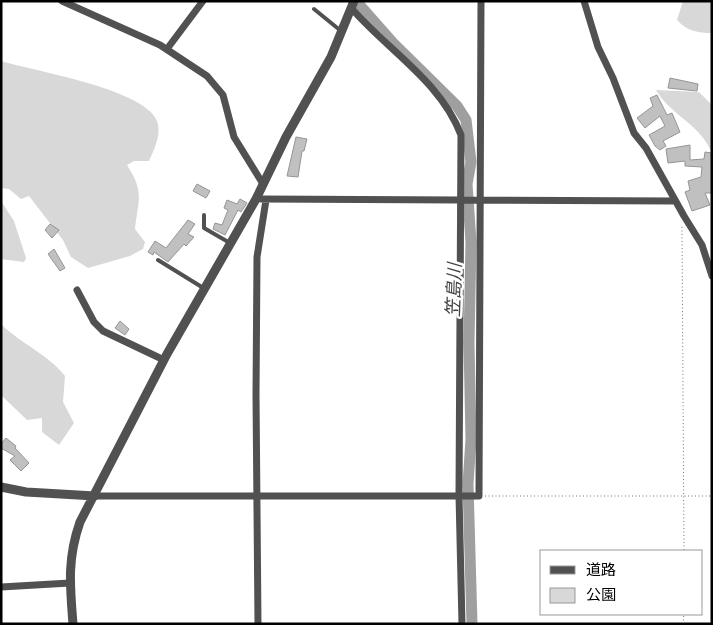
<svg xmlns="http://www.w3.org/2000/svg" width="713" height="625" font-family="Ubuntu,'Noto Sans JP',sans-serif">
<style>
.green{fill:#d8d8d8}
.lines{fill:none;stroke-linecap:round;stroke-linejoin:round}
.river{stroke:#9f9f9f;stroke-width:11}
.building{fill:#c0c0c0;stroke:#959595}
.path{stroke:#737373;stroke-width:1;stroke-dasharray:1 2.5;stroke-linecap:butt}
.service{stroke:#515151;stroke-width:4}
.minor{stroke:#515151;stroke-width:7}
.tertiary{stroke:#515151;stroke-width:9}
.labels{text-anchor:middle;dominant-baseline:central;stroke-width:5;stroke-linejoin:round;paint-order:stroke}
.water-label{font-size:18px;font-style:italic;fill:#404040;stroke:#fff}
</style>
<rect width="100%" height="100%" fill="#fff"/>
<path class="green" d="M683,1H712V33C698,33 687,31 677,20Z
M1,61C34,71 145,89 157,121C162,134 154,150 149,161H134L127,165C145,193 138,200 135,229L145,242L143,249L130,256L88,268L71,257L63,240L29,196L21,199L9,189L1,188Z
M656,90L699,92L712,105V154C703,126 669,114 656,90Z
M1,201L14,221L26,258L24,262L1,259Z
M1,324C21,344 48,354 65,376L63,402L74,423L59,445L42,432V418L27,420L1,395Z"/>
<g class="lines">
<path class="river" d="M356,1L393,43L457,106L466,120L471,162L467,184L471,242L469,343L471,439L468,484L472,624"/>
</g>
<path class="building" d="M670,78L698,84L697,91L668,88Z
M657,95L667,115L672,113L680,132L663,141L666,146L660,150L655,146L649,135L665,126L660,116L645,128L637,118L653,106L650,98Z
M296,137L307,139L304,151H302L298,177L287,176Z
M690,145V160L704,159L705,152L712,153V193H705L710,205L692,211L685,192L690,190L688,181L701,177L702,167L685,166V161L668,163L666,149Z
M197,184L210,191L206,198L193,191Z
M240,199L247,203L241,212L238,210L225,235L213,229L215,223L222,225L228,210L224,208L227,200L237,204Z
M188,220L195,224L188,234L194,237L186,246L184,244L168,262L154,252L153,255L148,252L155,241L166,248Z
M50,224L59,230L52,238L45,230Z
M54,249L65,268L60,271L48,254Z
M120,321L129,329L125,335L115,328Z
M6,438L16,446L15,448L29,463L21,471L10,460L15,456L1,448V444Z"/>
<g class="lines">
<path class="path" d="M682,227L684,551
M485,496H712
M683,624L684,614"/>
<path class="service" d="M314,9L341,31
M204,215V228L230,243
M158,260L205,289"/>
<path class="minor" d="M62,1L160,45L207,76L223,95L234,137L263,184
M584,1L598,47L613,78L634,133L646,148L684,216L702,245L712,276
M353,10C389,51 441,82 461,135L459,495L462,624
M167,49L203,1
M261,199L675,201
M77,290L94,322L103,331L164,360
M95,496H479L481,1
M1,587L70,583
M258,624L256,394L257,257L266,200"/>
<path class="tertiary" d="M1,487L26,492L95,496
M73,624C70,586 67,559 80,522L167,354L256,199L286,137L331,57L354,1"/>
</g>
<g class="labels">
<g class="water-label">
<text transform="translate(453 290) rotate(-88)">笠島川</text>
</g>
</g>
<rect width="713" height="625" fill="none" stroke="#000000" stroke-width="5"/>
<rect x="540" y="550" width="162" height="65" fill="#ffffff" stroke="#999999"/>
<rect x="550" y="566" width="25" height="8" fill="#515151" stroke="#999999"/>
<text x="586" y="575" font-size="15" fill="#000000">道路</text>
<rect x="550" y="588" width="25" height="15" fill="#d8d8d8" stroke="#999999"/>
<text x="586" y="600" font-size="15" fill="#000000">公園</text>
</svg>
